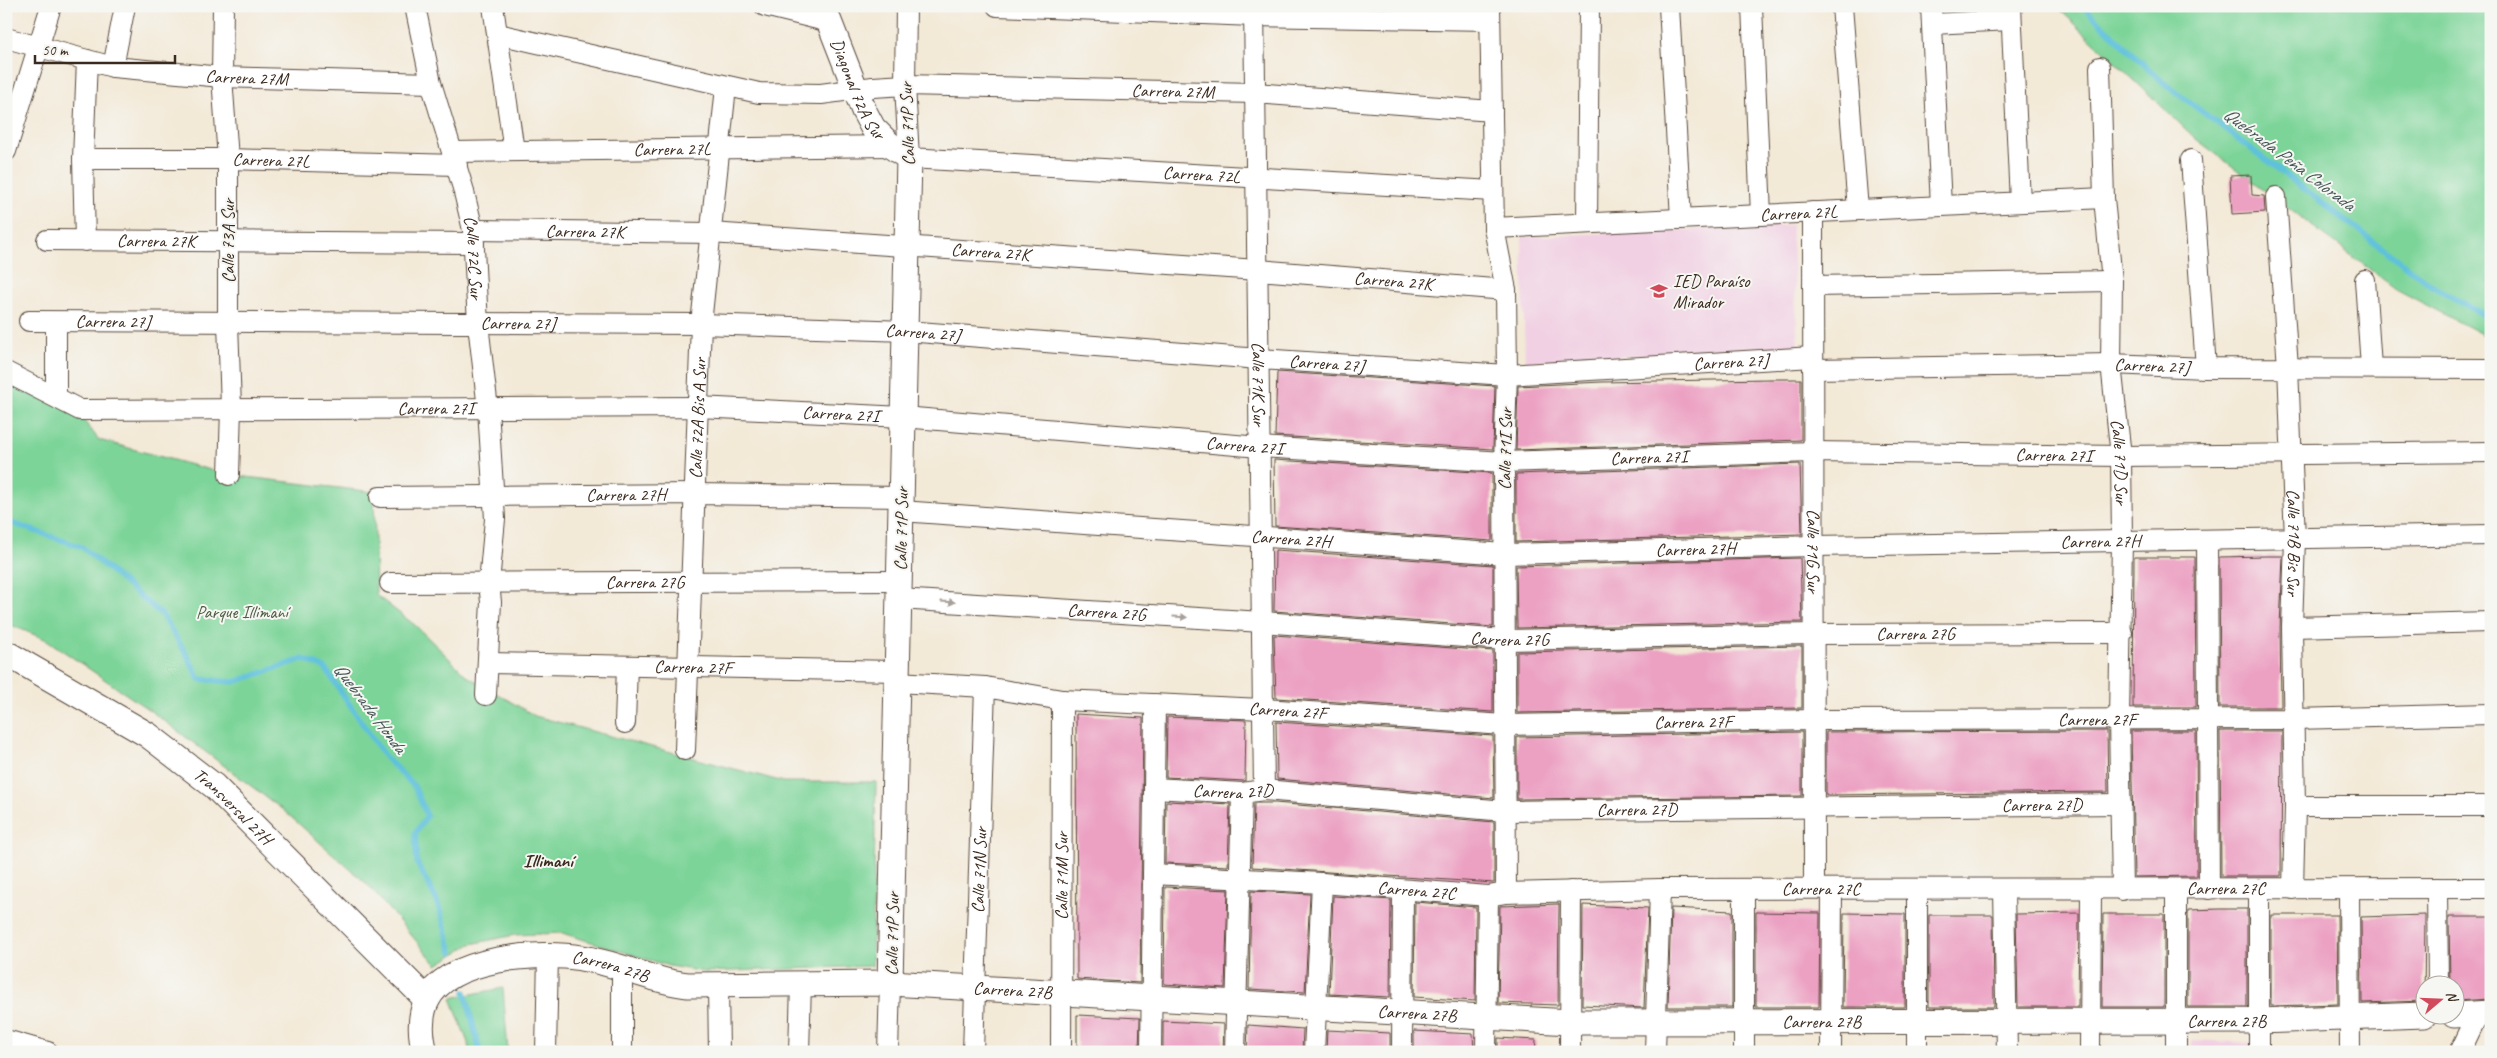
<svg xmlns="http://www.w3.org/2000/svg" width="2497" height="1058" font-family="Caveat,sans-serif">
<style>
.built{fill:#f1d0e3}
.green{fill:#7cd498;stroke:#5c7f5b}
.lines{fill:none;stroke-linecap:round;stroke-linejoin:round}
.stream{stroke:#5ec1dc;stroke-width:5.5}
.building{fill:#eca1c3}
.minor-casing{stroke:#57473a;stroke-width:22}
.tertiary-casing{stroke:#57473a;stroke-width:27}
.minor{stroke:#fff;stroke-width:20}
.tertiary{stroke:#fff;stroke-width:25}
.oneway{fill:#a79f9a}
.labels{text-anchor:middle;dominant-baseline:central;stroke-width:4;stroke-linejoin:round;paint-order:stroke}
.street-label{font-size:18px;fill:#3b2a1e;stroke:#f6f6f2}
.poi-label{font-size:18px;fill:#3b2a1e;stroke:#f6f6f2;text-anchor:start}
.park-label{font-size:18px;fill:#4e5d43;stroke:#f6f6f2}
.water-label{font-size:19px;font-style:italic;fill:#465757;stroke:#f6f6f2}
.neighbourhood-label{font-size:19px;font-weight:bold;fill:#3b2a1e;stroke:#f6f6f2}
</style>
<rect width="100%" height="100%" fill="#f6f6f2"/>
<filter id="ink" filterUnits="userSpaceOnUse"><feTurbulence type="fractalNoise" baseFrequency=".02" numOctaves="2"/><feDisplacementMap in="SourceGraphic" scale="10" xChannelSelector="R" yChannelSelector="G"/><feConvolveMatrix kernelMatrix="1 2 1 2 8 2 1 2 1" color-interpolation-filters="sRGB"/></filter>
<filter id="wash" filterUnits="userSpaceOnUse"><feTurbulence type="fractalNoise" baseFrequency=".0096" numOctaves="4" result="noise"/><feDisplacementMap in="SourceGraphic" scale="20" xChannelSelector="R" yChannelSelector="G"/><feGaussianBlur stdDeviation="1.12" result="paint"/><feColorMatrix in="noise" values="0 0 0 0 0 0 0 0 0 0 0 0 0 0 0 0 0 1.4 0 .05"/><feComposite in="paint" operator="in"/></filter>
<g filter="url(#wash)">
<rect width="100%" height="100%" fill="#f3e9d7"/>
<path class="built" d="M1791,225L1798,346L1525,362L1522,237Z
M2192,1040L2254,1043V1052H2191Z"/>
<path class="green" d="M2056,6H2491V339L2396,289L2196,139Z
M6,377L77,412L99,440L229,475L374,492L376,595L416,626L467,676L535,716L784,782H876L872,966L705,972L669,966L562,933L515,935L471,944L437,965L367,884L283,810L155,714L47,640L6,623Z
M503,988L508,1052H469L468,1043L451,998Z"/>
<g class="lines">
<path class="stream" d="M2082,6L2164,83L2431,285L2491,319
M6,521L82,547L162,615L187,655L199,679L234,682L303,659L325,668L385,757L414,786L427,816L415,833L417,863L437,901L452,952
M465,992L480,1052"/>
</g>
<g id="blocks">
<path class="building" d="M2251,175L2252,195L2264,196L2265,212L2232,214L2230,176Z
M1277,372L1495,386L1493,449L1275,436Z
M1769,379H1801V440L1516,450L1518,386L1602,382Z
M1274,460L1492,473V541L1275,526Z
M1800,464L1802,534L1516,542V474Z
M1275,550L1493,565V627L1274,611Z
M2266,556H2283L2280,627L2281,707H2220L2219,557Z
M2134,557H2195L2196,707H2133Z
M1800,558L1802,622L1517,628L1516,566Z
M1274,635L1493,651V712L1276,698Z
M1802,646V708L1517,713V652Z
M1076,714L1143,718L1140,983L1077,979Z
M1167,717L1246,720L1245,781L1166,777Z
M1276,722L1493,736L1494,798L1277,779Z
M2107,731L2108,792L1826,795V732Z
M2131,731H2196L2197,876L2134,877Z
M2220,731H2282L2281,876H2221Z
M1802,732V796L1517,799V737Z
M1166,801L1230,804L1228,866L1165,863Z
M1254,803H1275L1494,822V883L1252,867Z
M1165,887L1228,890L1225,988L1164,984Z
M1251,891L1310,894L1305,992L1249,989Z
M1333,896L1391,900L1390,997L1329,994Z
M1415,902L1476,907L1475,1001L1414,997Z
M1559,904L1558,1005L1498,1003L1500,906Z
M1583,905L1648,908L1644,1008L1582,1005Z
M1671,908L1732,911V1007H1668Z
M2220,909H2247V1007H2188V910Z
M1756,912L1820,913L1819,1007H1756Z
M1844,913L1905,914V1007H1843Z
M2079,913L2078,1007H2018L2016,914Z
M2103,914H2164V1007H2102Z
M1929,915H1993L1994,1007H1929Z
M2271,915H2337L2338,1004L2271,1006Z
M2425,915L2424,1001L2362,1003L2361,917Z
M2449,917H2491V999L2454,1001V986H2450Z
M1077,1015L1140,1018L1139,1052H1077Z
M1163,1021L1224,1024L1223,1052H1163Z
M1248,1025L1303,1029L1302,1052H1247Z
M1327,1030L1390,1033V1052H1326Z
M1414,1031L1473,1034L1474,1052H1414Z
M1498,1038L1536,1040L1535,1052H1498Z"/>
</g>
</g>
<g filter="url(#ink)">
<use href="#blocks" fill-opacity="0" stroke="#57473a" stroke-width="1"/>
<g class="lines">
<g class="minor-casing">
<g id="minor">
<path d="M223,6L222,77L228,159V323L231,408L229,475"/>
<path id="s1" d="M415,6L431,83L463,188L473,230L478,324L488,409L495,519L489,583L491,602L486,695"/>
<path d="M493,6L514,151"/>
<path d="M765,6L830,22"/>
<path id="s2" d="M906,6L905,85L909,158L1493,191"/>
<path d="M997,6L1254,16L1490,20"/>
<path id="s3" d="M1254,6L1264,790"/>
<path d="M1490,6L1494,228L1506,290L1507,375L1504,462L1506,893"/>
<path d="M1669,6L1681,219"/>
<path d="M1752,6L1761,215"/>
<path d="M1842,6L1858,210"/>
<path d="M1931,6L1941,206"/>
<path d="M2011,6L2020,202"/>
<path d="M1932,24L2011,20"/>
<path id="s4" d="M498,34L759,93L821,94L873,87L905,85L1255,93L1492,111"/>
<path id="s5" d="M6,38L113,67L222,77L431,83"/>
<path d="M113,67L125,6"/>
<path id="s6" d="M2100,67L2104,198L2112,281L2111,364L2121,456L2122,540L2119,719L2122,890"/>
<path d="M6,151L51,6"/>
<path id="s7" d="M452,152L891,146"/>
<path id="s8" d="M83,159H228L457,165"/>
<path d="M2191,160L2206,368"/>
<path id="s9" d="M2276,197L2288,367L2295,539L2292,627L2295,806L2293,889"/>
<path id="s10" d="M1813,212L1814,888"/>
<path d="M1587,223L1589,6"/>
<path id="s11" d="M1494,228L2104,198"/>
<path id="s12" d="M473,230L711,233L1258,270L1506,290"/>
<path id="s13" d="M47,240L474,243"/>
<path d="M85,241L83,159L87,60"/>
<path d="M2365,280L2371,367"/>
<path d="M1813,286L2112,281"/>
<path id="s14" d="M29,321L701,324L906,331L1259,359L1507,375L1813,357"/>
<path id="s15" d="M1813,369L2111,364L2206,368L2491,369"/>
<path id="s16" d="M6,372L80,410L698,407L903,417L1260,447L1504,462L1813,452L2121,456L2491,452"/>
<path d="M56,397V322"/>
<path id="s17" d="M380,497L695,494L902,497"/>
<path id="s18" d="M901,511L1505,554L1814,546L2491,535"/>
<path d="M2207,541L2209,889"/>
<path id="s19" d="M390,583L900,581"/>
<path id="s20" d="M899,599L1262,622L1505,640L1813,634L2122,633"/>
<path d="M2292,627L2491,622"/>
<path id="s21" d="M489,663L897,671"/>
<path id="s22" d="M897,682L985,687L1062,700L1263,709L1505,725L1812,720L2294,719L2491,714"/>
<path d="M625,723L627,666"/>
<path id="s23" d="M685,750L701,324L726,87"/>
<path id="s24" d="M1154,788L1242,793L1264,790L1505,811L2121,804"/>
<path d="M2295,806H2491"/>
<path id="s25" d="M1153,874L1322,883L1488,896L1506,893L1660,889L2491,888"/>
<path d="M2437,888L2438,986"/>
<path d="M2004,889L2007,1052"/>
<path d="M2259,889V1052"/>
<path d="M2349,889L2350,1052"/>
<path d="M622,968V1052"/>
<path d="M718,986L719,1052"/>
<path d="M6,1040L48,1052"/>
<path d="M546,1052L548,955"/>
<path d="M799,1052L801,984"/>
<path d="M888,1052L890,983"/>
<path id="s26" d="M973,1052L985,687"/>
<path id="s27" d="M1061,1052L1062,700"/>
<path d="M1151,1052L1155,704"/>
<path d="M1235,1052L1242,793"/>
<path d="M1314,1052L1322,883"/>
<path d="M1402,1052L1403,890"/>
<path d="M1486,1052L1488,896"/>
<path d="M1570,1052L1571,891"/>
<path d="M1655,1052L1660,889"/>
<path d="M1744,1052V889"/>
<path d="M1831,1052L1832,889"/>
<path d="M1917,1052V889"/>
<path d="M2090,1052L2091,890"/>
<path d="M2176,1052V889"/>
<path d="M2460,1052L2478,1014"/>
</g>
</g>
<g class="tertiary-casing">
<g id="tertiary">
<path id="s28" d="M823,6L864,111L873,128L891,146L909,158L890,983"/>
<path id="s29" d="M6,653L148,735L214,786L427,1000"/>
<path d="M2454,1015L2491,1013"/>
<path id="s30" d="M425,1052C420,1034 419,1017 427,1000C449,957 540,951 581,958C618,963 651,981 688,985L890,983L1570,1022L2259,1021L2424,1015"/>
</g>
</g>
<use href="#minor" class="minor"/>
<use href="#tertiary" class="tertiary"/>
</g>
<defs><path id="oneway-solid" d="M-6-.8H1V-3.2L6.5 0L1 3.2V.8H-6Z" transform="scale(1.25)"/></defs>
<g class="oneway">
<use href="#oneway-solid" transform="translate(948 602) rotate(4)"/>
<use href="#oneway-solid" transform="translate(1180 617) rotate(4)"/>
</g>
</g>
<defs>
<g id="school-bare" transform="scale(1.35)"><path d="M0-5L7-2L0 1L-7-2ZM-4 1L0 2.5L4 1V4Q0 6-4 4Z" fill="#d1495b" stroke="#f6f6f2" stroke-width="2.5" paint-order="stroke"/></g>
</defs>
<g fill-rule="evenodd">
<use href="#school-bare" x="1659" y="291"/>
</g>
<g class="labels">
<g class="street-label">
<text stroke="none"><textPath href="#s5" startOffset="245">Carrera 27M</textPath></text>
<text stroke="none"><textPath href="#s28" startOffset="90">Diagonal 72A Sur</textPath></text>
<text stroke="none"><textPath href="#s4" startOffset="682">Carrera 27M</textPath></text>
<text transform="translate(907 124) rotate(-92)">Calle 71P Sur</text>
<text stroke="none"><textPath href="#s7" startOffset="220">Carrera 27L</textPath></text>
<text stroke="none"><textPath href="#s8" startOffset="188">Carrera 27L</textPath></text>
<text stroke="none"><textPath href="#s2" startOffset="445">Carrera 72L</textPath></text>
<text stroke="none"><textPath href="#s11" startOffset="305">Carrera 27L</textPath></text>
<text stroke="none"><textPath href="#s12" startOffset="112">Carrera 27K</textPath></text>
<text transform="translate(228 241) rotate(-90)">Calle 73A Sur</text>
<text stroke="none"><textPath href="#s13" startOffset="109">Carrera 27K</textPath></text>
<text stroke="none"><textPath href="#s12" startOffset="518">Carrera 27K</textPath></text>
<text stroke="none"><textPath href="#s1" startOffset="259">Calle 72C Sur</textPath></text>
<text stroke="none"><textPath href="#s12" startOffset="922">Carrera 27K</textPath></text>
<text stroke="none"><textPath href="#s14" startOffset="84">Carrera 27J</textPath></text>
<text stroke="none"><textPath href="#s14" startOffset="489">Carrera 27J</textPath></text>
<text stroke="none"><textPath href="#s14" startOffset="894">Carrera 27J</textPath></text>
<text stroke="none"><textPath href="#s14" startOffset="1704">Carrera 27J</textPath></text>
<text stroke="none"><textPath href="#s14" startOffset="1299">Carrera 27J</textPath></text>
<text stroke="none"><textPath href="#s15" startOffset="339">Carrera 27J</textPath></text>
<text stroke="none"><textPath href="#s3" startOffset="378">Calle 71K Sur</textPath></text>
<text stroke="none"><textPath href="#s16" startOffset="439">Carrera 27I</textPath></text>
<text stroke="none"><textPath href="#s16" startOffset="844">Carrera 27I</textPath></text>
<text stroke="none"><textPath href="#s23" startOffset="332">Calle 72A Bis A Sur</textPath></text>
<text stroke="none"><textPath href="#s16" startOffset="1249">Carrera 27I</textPath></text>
<text transform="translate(1505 449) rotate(-89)">Calle 71I Sur</text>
<text stroke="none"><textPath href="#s16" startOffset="2059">Carrera 27I</textPath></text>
<text stroke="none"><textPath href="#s16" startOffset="1654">Carrera 27I</textPath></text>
<text stroke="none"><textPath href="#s6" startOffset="396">Calle 71D Sur</textPath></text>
<text stroke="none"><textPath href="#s17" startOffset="246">Carrera 27H</textPath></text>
<text transform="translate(901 529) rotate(-89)">Calle 71P Sur</text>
<text stroke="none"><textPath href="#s18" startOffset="391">Carrera 27H</textPath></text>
<text stroke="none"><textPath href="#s18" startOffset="1201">Carrera 27H</textPath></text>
<text stroke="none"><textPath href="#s9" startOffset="346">Calle 71B Bis Sur</textPath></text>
<text stroke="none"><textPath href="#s18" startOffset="796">Carrera 27H</textPath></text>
<text stroke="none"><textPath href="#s10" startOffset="339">Calle 71G Sur</textPath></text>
<text stroke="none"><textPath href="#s19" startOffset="255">Carrera 27G</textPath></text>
<text stroke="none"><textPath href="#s20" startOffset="208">Carrera 27G</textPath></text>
<text stroke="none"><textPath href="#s20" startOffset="1018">Carrera 27G</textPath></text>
<text stroke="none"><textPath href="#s20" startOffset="612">Carrera 27G</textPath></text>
<text stroke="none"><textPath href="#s21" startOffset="204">Carrera 27F</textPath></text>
<text stroke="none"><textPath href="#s22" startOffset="392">Carrera 27F</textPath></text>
<text stroke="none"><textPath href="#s22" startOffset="1202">Carrera 27F</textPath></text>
<text stroke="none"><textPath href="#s22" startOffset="798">Carrera 27F</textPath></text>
<text stroke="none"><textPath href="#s24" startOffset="79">Carrera 27D</textPath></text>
<text stroke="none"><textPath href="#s24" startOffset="889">Carrera 27D</textPath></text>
<text stroke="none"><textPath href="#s29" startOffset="275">Transversal 27H</textPath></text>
<text stroke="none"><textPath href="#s24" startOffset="484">Carrera 27D</textPath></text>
<text stroke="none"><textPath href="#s26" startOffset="182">Calle 71N Sur</textPath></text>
<text stroke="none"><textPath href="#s27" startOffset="176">Calle 71M Sur</textPath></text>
<text stroke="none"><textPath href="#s25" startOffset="669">Carrera 27C</textPath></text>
<text stroke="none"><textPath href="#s25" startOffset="1074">Carrera 27C</textPath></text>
<text stroke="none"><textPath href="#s25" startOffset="264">Carrera 27C</textPath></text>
<text transform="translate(892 934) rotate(-89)">Calle 71P Sur</text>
<text stroke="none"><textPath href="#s30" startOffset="251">Carrera 27B</textPath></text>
<text stroke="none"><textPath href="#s30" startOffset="656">Carrera 27B</textPath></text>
<text stroke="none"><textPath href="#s30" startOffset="1061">Carrera 27B</textPath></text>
<text stroke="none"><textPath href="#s30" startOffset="1871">Carrera 27B</textPath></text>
<text stroke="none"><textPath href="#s30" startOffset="1466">Carrera 27B</textPath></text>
</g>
<g class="poi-label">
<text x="1673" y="281">IED Paraíso<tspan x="1673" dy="21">Mirador</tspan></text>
</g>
<g class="park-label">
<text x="242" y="612">Parque Illimaní</text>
</g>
<g class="water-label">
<text transform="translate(2289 159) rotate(37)">Quebrada Peña Colorada</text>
<text transform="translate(370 708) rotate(53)">Quebrada Honda</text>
</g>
<g class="neighbourhood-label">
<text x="548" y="861">Illimaní</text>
</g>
</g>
<rect width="2497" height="1058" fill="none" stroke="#f6f6f2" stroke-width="25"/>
<g transform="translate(2440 1000) rotate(71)"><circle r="24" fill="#f6f6f2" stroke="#aba49d"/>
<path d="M0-4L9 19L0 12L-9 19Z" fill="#d1495b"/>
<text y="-8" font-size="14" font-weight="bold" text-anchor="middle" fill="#3b2a1e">N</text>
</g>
<path d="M35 55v8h140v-8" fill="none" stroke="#3b2a1e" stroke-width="2.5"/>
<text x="42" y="55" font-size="15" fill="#3b2a1e" stroke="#f6f6f2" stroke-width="4" paint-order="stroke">50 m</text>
</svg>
